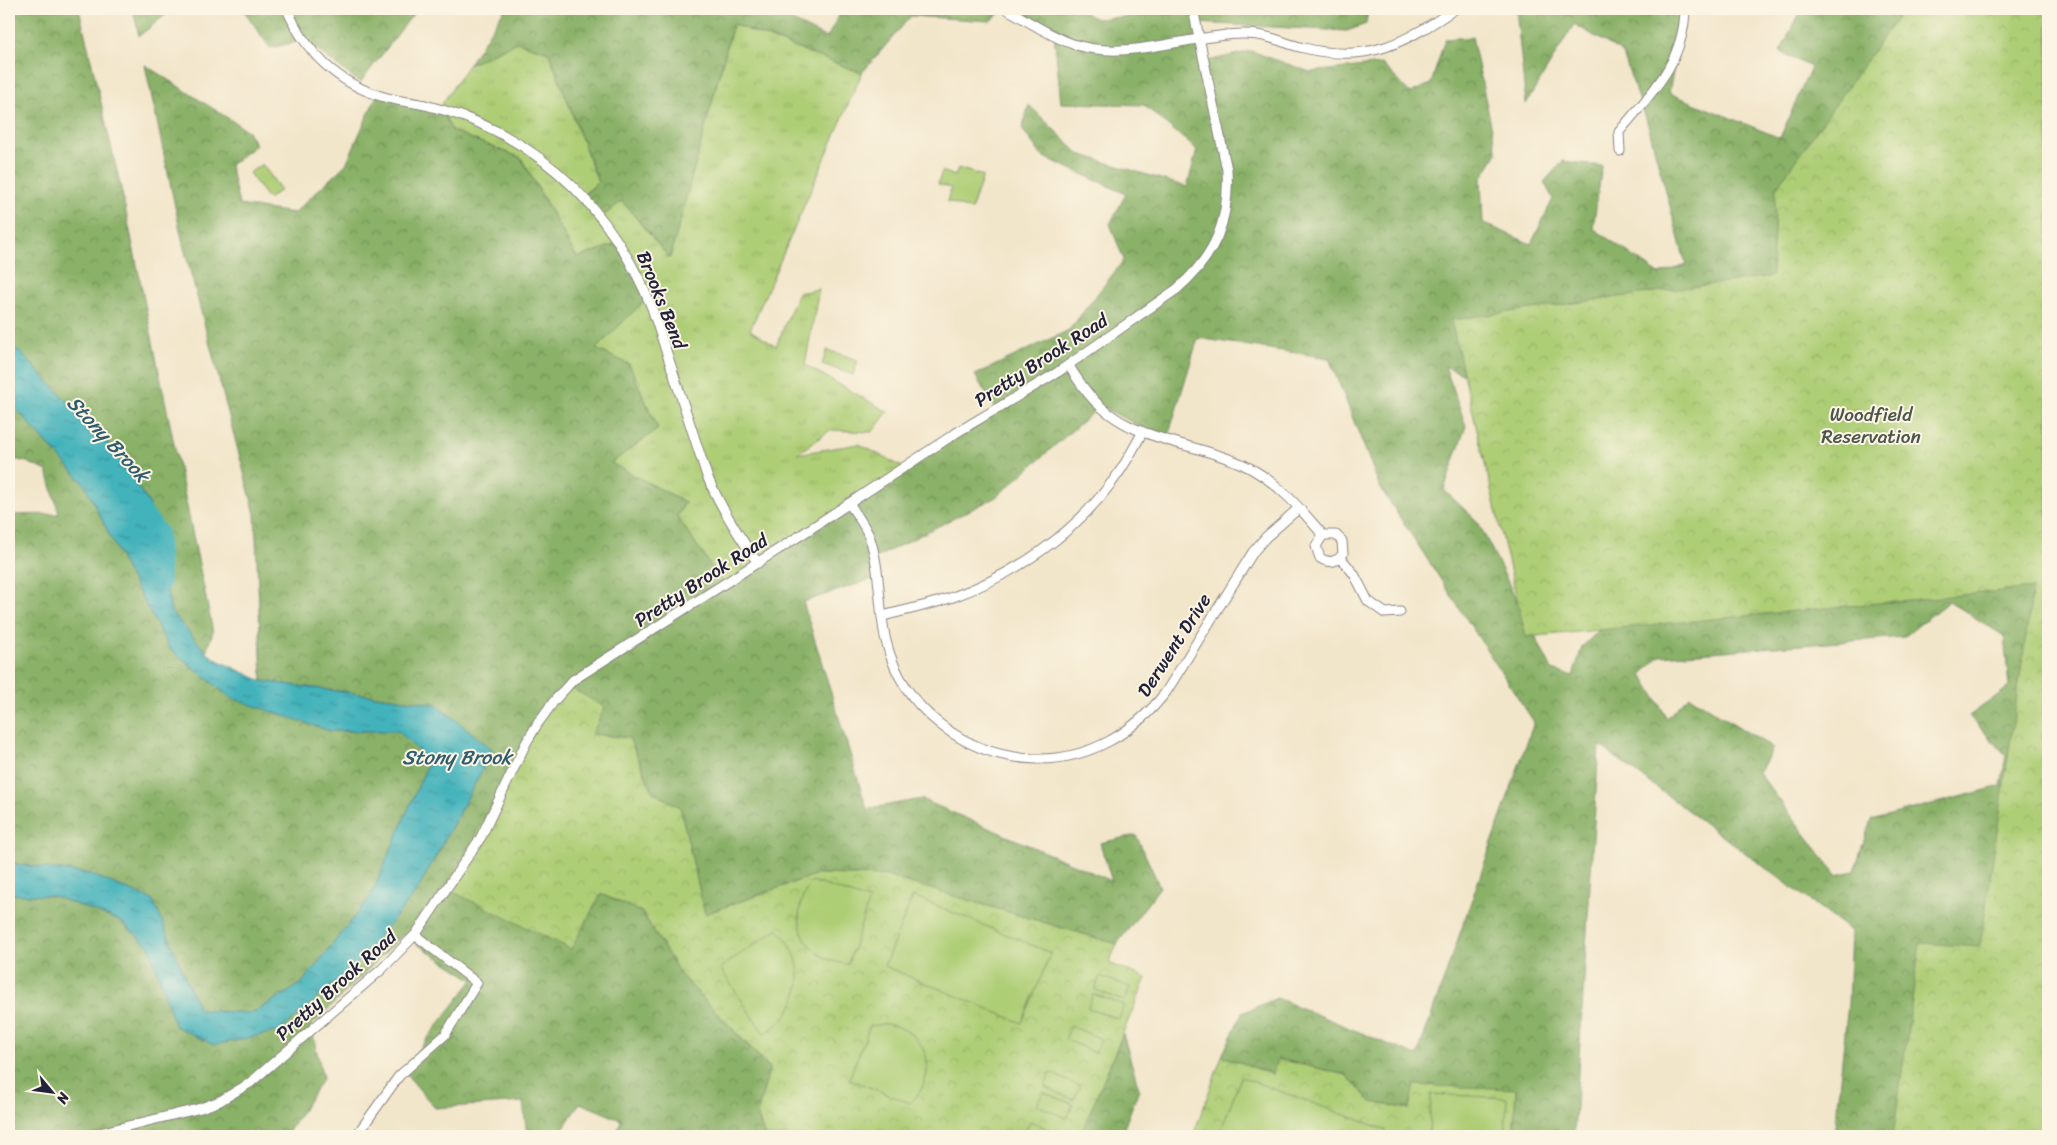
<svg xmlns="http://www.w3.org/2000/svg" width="2057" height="1145" font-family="Sriracha,sans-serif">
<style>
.grass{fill:url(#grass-tufts);stroke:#687858}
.forest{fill:url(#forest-crowns);stroke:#566a51;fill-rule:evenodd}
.park{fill:url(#park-crowns);stroke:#687858}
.garden{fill:#aece76;stroke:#687858}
.water{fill:url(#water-ripples);stroke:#326a7b}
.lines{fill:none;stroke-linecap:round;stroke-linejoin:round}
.river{stroke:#42b2bb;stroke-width:16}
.minor-casing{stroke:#8a8482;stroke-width:11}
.minor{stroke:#fff;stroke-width:9}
.labels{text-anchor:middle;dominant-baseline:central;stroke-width:4;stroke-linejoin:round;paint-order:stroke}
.street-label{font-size:19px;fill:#22223b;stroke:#fcf5e5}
.park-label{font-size:19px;fill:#4c564d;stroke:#fcf5e5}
.water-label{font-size:20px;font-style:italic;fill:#2f5c6e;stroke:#fcf5e5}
</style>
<defs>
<pattern id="grass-tufts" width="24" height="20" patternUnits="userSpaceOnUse" patternTransform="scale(1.25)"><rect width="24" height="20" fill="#aece76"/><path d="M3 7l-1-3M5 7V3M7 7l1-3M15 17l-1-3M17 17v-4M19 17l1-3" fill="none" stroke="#95b167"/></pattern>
<pattern id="forest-crowns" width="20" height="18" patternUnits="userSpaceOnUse" patternTransform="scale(1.25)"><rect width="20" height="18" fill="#8ab167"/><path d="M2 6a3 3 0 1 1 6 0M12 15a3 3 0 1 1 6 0" fill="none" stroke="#709056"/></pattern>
<pattern id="park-crowns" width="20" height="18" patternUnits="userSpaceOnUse" patternTransform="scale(1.25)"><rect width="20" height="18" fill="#aece76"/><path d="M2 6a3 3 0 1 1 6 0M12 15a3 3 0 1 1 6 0" fill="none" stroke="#95b167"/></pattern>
<pattern id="water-ripples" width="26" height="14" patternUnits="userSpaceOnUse" patternTransform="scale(1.25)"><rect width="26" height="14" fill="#42b2bb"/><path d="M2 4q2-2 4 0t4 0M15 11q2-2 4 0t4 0" fill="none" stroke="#379099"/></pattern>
</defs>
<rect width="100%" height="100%" fill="#fcf5e5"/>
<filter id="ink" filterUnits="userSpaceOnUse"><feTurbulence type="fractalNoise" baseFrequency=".02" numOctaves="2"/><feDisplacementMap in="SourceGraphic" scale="10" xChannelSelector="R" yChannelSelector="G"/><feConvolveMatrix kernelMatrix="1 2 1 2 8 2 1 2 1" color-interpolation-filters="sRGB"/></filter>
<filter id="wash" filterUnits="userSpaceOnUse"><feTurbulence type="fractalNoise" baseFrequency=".0096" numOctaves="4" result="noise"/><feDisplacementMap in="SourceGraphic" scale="20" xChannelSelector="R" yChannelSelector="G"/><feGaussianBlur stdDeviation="1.12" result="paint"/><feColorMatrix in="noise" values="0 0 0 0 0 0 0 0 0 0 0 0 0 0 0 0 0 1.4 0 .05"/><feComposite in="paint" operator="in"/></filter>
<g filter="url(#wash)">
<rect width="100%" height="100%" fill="#f2e6ca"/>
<path class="grass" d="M733,24L862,73L750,330L776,346L798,293L819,289L805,365L888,412L872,432L830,430L797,454L859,444L906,469L725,589L677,516L685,502L610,463L596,349L619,243L577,258L521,158L452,131L440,107L468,65L517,42L549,52L598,182L583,195L622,201L669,258Z"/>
<path class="forest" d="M9,9H79L121,188L213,632L206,652L171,612L150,505L112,448L15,347L9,344Z
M133,9H173L139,36Z
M243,9H417L360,83L305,40L270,48Z
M505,9H768L827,38L842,9H1005L990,21L911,16L862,73L733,24L670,258L622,201L602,217L583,196L598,182L549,52L517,42L468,65Z
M1011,9H1078L1096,19L1175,13L1174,9H1368L1366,24L1347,31L1196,23L1203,62L1251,51L1310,72L1382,64L1410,93L1431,84L1445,39L1472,37L1497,153L1481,179L1483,223L1531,244L1553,199L1544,182L1563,161L1602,166L1593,228L1659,274L1686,265L1646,118L1622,52L1574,24L1526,104L1516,9H1685L1669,93L1780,138L1811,67L1780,52L1802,9H2048V1136H1834L1848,1004L1851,931L1599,745L1574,1136H1513L1516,1090L1410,1109L1371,1102L1346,1075L1279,1059L1273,1074L1222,1056L1242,1013L1277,998L1417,1056L1534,722L1380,487L1329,358L1198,338L1167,440L1100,406L996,497L873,559L876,578L803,602L867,809L921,799L1112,881L1100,843L1136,835L1160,887L1117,944L886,876L817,874L705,914L680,807L653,792L629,738L591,734L567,687L571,949L601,894L642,912L681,975L770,1069L757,1114L765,1136H616L621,1120L580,1103L558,1136H527L523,1102L435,1108L403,1070L473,980L403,935L311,1026L323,1078L286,1136H9V894L54,896L119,921L149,946L175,1026L214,1045L359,961L417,891L493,750L436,704L262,681L255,514L183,244L145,65L248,131L256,145L230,165L239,205L294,213L346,164L379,90L440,107L452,131L521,158L577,258L619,243L646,299L596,349L629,364L658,429L611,463L685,502L677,516L726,588L906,469L996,411L975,375L1069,330L1124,260L1110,224L1126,194L1042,156L1022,129L1029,105L1079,154L1187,187L1197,150L1144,105L1061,103L1054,33ZM1445,366L1518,400L1622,607L1582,647L1573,676L1552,670L1478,522L1444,490L1466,426ZM1949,601L2004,636L2009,687L1969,716L2006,755L2001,786L1871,820L1854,871L1836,875L1759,773L1773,748L1689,696L1667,718L1642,674L1660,656L1904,637Z
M9,401L85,485L127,571L170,649L330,731H398L429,761L371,896L301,984L253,1013L199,1010L153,900L90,874L9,863V515L59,514L47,471L27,462L9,458Z
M1123,1034L1139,1089L1121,1136H1080Z"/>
<path class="park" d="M1903,9H2048V1136H1893L1920,943L1980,947L2033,588L1526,637L1451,320L1772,276L1776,188Z
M567,686L605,707L592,734L629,738L653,792L680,807L705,914L818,874L886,876L1117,944L1109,963L1146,978L1080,1136H765L757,1114L770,1068L681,975L642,912L601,894L571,949L445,888L552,700Z
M1222,1056L1272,1074L1278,1059L1346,1075L1371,1102L1409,1109L1414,1085L1516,1089L1513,1136H1193Z"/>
<path class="garden" d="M262,164L281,190L268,199L249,173Z
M958,168L983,176L971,210L947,201L951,188L938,184L942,171L955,176Z
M827,350L858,360L853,375L822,364Z
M812,881L869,900L848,964C803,960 785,916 812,881Z
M913,896L1051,953L1022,1023L884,966Z
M777,929C811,962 805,1010 764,1034L720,968Z
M1100,976L1130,987L1125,1001L1095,990Z
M1093,994L1124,1005L1119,1019L1088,1008Z
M884,1024C927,1028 942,1074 910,1103L849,1079L870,1026Z
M1071,1026L1101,1039L1095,1053L1065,1039Z
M1050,1073L1080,1086L1074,1100L1045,1087Z
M1241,1077L1386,1130L1383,1136H1219Z
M1043,1092L1073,1104L1067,1118L1037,1105Z
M1431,1094L1507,1098L1505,1136H1429Z
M1030,1121L1060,1134L1059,1136H1028L1024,1135Z"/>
<path class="water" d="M9,344L15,347L112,448L150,505L171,612L206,652L217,660L262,681L436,704L493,750L417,891L359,961L280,1031L214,1045L175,1026L149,946L120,921L54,896L9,894V863L90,874L153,900L199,1010L253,1013L301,984L371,896L429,761L398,731H330L231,698L170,649L127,571L85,485L9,401Z"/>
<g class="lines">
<path class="river" d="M140,507L160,533L162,583"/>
</g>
</g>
<g filter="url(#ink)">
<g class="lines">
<g class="minor-casing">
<path id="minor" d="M287,9C305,52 338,84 384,97C397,101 411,102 425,105C449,111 473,119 496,131C570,169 621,232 652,308L707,476C721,508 738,535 758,563
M1007,9C1028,21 1050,36 1073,44C1126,62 1188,35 1242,34C1265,33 1283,43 1304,48C1368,64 1404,43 1455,9
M1620,151L1619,132C1651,93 1684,63 1685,9
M1069,365C1072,372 1077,378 1081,384C1121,443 1185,438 1244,465C1277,481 1300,508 1323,535L1316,546L1320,558C1329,564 1337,562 1343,554L1342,541L1336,535H1323
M849,503C856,514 864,524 869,536C881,568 878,608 886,641C903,710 966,757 1036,759C1089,760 1134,733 1166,692L1253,552L1266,537L1299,508
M1340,557L1354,574L1368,601L1385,613L1400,612
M883,616C906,610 930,605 953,597C1014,575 1073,535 1112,482C1124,467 1133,450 1142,433
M87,1136L201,1108L220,1101L250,1083L382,969L416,934L481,837L526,743L538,723L554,701L573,680L804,533L956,433L1058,372L1177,289C1215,256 1230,221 1227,170L1193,9
M356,1136L399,1076L445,1035L477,983L415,935"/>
</g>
<use href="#minor" class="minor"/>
</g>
</g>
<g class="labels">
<g class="street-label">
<text transform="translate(662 300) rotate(68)">Brooks Bend</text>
<text transform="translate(1041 360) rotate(-33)">Pretty Brook Road</text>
<text transform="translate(701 580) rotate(-33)">Pretty Brook Road</text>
<text transform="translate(1174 645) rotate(-57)">Derwent Drive</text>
<text transform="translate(336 985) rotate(-42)">Pretty Brook Road</text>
</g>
<g class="park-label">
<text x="1871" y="414">Woodfield<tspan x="1871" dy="22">Reservation</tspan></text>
</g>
<g class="water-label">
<text transform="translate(108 439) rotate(47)">Stony Brook</text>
<text x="457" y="757">Stony Brook</text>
</g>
</g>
<rect width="2057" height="1145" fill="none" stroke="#fcf5e5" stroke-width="30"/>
<g transform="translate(52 1092) rotate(119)" stroke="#fcf5e5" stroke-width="4" paint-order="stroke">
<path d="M0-4L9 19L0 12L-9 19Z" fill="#22223b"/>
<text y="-8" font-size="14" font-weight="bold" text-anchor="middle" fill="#22223b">N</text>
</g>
</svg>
